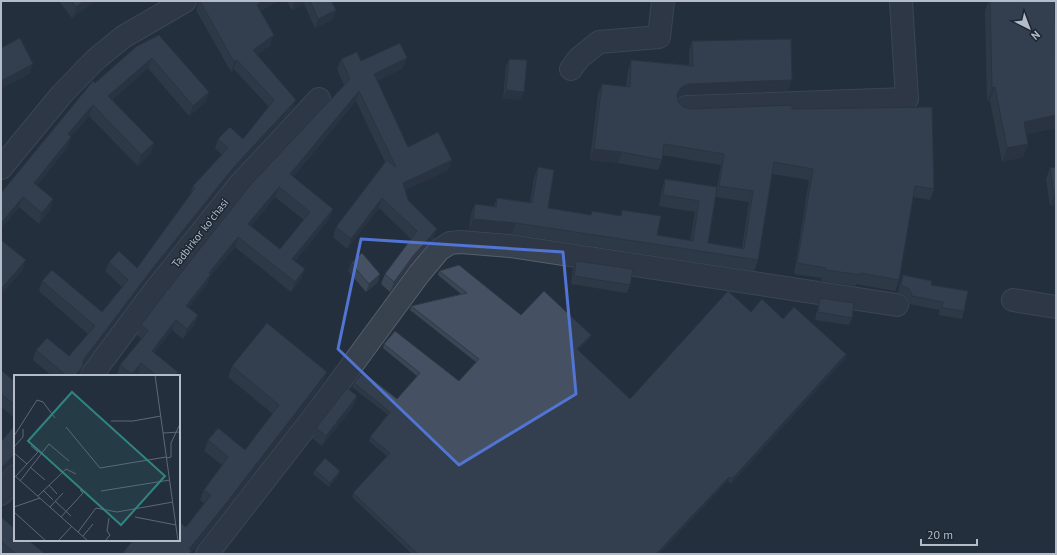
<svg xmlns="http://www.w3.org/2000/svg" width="1057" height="555" font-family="'PT Sans',sans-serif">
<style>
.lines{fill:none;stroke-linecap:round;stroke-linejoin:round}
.minor-casing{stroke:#565f6c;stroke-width:24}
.minor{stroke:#38414e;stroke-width:22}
.wall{fill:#3b4654;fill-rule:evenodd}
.shaded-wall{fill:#303945}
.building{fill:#455162;stroke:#303945;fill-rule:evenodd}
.marked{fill:none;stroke:#5274d3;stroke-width:3;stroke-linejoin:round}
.labels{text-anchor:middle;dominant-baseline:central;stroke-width:3;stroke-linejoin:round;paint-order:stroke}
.street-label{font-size:11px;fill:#b4bcc9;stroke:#1d2633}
.inset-road{fill:none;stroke:#5e6776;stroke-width:1}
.view{fill:#308480;fill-opacity:0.15;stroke:#308480;stroke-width:2}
.inset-edge{fill:none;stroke:#b4bcc9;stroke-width:2}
</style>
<rect width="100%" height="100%" fill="#242f3e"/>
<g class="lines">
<g class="minor-casing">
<path id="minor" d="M571,69L579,58L599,42L659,37L663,1
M686,107L907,99L901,1
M1,168L62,94L95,60L123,37L185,1
M1013,300L1056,307
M91,376L155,290L239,185L319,99
M1,494L15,476
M207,554L319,410L419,274L439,250L450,243L461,242L510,246L897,305"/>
</g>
<use href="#minor" class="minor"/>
</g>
<path class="wall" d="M59,1H95L72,18Z
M199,1H278L260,11L270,45L257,55L296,100L292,109L229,177L145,282L83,366L79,376H52L33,360L36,350L69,356L88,334L39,291L42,281L102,312L122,287L105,271L109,262L137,268L190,195L193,186L222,155L215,148L218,139H243L269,107L234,69L231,72L196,10Z
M287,1H331L336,10L332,20L315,28L304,4L292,10Z
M989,1H1056V10H1055L1056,128L1026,134L1028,144L1023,157L1002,162L990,101H987L985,11Z
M692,41L788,91L685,95L679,97L678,98L679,103L684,107L690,109H792L934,189L930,200L913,197L899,280L895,291L856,284V286L822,281V278L794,274L809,180L772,174L758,260L754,271L512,234L469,230L471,214L475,204L494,206L497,198L530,202L534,178L538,167L548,208L590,215L592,211L620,216L622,210L657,235L690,241L695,212L659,206L662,189L665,179L717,187L721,165L662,155V160L658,170L618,163L590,160L598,94L602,84L626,87L628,71L631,60L689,65V51ZM716,197L749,202L742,248L708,243Z
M137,46L209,92L205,103L189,116L148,68L112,100L154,143L150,154L138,166L89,116L71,137L67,148L37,185L53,199L50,210L39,224L19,207L1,229V193L95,83Z
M341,59L361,61L403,68L377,81L408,147L452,160L448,170L405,190L408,200L437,229L433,239L409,266L390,292L381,284L385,274L411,239L379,208L347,249L333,237L336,227L385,162L356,101L293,177L329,219L295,261L305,269L301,279L291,292L235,247L210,277L207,284L188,308L198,315L194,325L183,339L172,330L154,353L177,376H141L138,373L136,376H118L117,375L120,365L142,339L137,335L141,325L344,85L337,69ZM275,197L304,220L280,249L251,226Z
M509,59L521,100L503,98L506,66Z
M1050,168L1056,205L1050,206L1046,179Z
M576,261L630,285L627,293L571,284L573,268Z
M351,263L378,282L366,292L348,271Z
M439,271L521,315L591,335L589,339L578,350L630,399L751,312L783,319L846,354L845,359L731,484L728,481L659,554H412L352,497L353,493L387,456L369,441L370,437L388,415L352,387L354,383L397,399L417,376L383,348L384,344L459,381L476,362L410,310L411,306L461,294L438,275Z
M903,275L931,285L964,311L962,319L939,315L940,310L909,304L908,300L905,296L898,293L900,283Z
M820,298L852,318L849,325L815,320L818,306Z
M232,366L324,383L221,516L191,553L186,527L204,503L200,500L204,490L222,465L204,451L208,440L245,450L273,414L228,377Z
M1,370L15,382V418L1,407Z
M357,396L353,407L322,446L313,439L316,428Z
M315,470L339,475L329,487L313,474Z
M1,517L45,554H1Z"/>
<path class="shaded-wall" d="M84,1H95L72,18L76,7Z
M263,1H278L253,14L257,5Z
M295,1H305L304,4L292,10Z
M1053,1H1056V10H1050Z
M336,10L332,20L315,28L318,19Z
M274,35L270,45L249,60L253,50Z
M152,58L148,68L104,107L108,96Z
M407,58L403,68L370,84L374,74Z
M237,60L234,69L231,72L234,62Z
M33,64L30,74L1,89V81Z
M792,80L788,91L685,95L679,97L675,101L679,90L683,86L689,84Z
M995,87L990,101H987L992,88Z
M506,90L524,92L521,100L503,98Z
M359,91L356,101L286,185L290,174Z
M209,92L205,103L189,116L193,106Z
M296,100L292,109L229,177L145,282L81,369L84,359L149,273L233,168Z
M93,105L89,116L64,145L68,134Z
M1056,115V128L1019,135L1024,122Z
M71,137L67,148L30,193L34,183Z
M154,143L150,154L138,166L141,155Z
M1028,144L1023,157L1002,162L1007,148Z
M594,149L622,152L618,163L590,160Z
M452,160L448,170L400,193L403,183Z
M279,187L275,197L245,234L248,224Z
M1054,194H1056V205L1050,206Z
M23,197L19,207L1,229V223Z
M382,198L379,208L347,249L351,239Z
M53,199L50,210L39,224L42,213Z
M333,209L329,219L289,269L292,259Z
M473,219L516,223L512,234L469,230Z
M437,229L433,239L409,266L390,292L394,282L413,256Z
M238,237L235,247L210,277L207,284L182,316L186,306L209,273Z
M26,260L22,271L1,295V289Z
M305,269L301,279L291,292L295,282Z
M380,274L378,282L366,292L369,284Z
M198,315L194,325L183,339L187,329Z
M176,320L172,330L148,361L152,351Z
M591,335L589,339L575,353L577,349Z
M846,354L845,359L731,484L732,479Z
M141,363L138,373L136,376H132Z
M82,367L79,376H75Z
M327,372L324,383L221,516L190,554H187L189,549Z
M357,396L353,407L322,446L326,436Z
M14,455H15V464L10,465L1,474V470L2,467Z
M340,471L339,475L329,487L330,483Z
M729,477L728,481L659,554H656Z"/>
<path class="building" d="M71,1H84L76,7Z
M200,1H263L257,5L274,35L253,50L296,100L233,168L149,273L84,359L82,367L75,376H67L36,350L47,338L69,356L95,326L42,281L52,270L102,312L128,280L109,262L119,251L137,268L195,188L193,186L228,148L218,139L230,127L243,139L274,100L237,60L234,62Z
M310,1H331L336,10L318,19Z
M990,1H1055L1056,115L1024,122L1028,144L1007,148L995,87L992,88Z
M159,35L209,92L193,106L152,58L108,96L154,143L141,155L93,105L68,134L71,137L34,183L53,199L42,213L23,197L1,223V193L93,81L95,83L137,46Z
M20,38L33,64L1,81V48Z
M791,39L792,80L689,84L683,86L679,90L677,96L679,103L684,107L690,109L792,105V109L932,107L934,189L915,186L899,280L860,273V275L826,270V268L797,263L813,169L774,162L758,260L516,223L473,219L475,204L496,207L497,198L532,203L538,167L554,170L548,208L591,215L592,211L621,216L622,210L661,216L657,235L693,241L699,201L663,195L665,179L717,187L708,243L744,249L753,191L719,186L724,154L664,144L662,160L622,152L594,149L602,84L630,87L631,60L693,66L692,41Z
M400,43L407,58L374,74L408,147L438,132L452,160L403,183L408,200L437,229L413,256L394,282L385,274L417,231L382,198L351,239L336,227L387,160L396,167L359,91L290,174L333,209L292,259L305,269L295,282L238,237L209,273L211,274L186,306L198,315L187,329L176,320L152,351L178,372L175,376H157L141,363L132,374L120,365L148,331L141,325L169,288L252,183L350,79L341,59L357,52L361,61ZM279,187L310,212L280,249L248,224Z
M509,59L527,60L524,92L506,90Z
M1056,167V194H1054L1050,168Z
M1,240L26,260L1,289Z
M362,253L380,274L369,284L351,263Z
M576,261L633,269L630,285L574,276Z
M459,265L521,315L544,291L591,335L577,349L630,399L728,291L751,312L762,299L783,319L794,307L846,354L732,479L729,477L656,554H418L353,493L390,453L370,437L390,412L354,383L363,372L397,399L420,373L384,344L395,331L459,381L479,359L411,306L467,293L439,271Z
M903,275L932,281L931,285L968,291L964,311L942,308L943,302L912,296L911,292L908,288L901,285Z
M820,298L854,303L852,318L818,312Z
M267,323L327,372L224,506L189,549L192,550L189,554H122L133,540H179V522L186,527L211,495L204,490L228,457L208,440L218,428L245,450L279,405L232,366Z
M1,370L15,382V405L1,394Z
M347,388L357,396L326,436L316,428Z
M15,425V455H14L2,467H1V442Z
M325,458L340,471L330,483L315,470Z
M1,517L15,529V540H28L45,554H16L1,541Z"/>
<path d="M0 0H1057V555H0ZM361,239L563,252L576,394L459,465L338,349Z" fill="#242f3e" fill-opacity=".55" fill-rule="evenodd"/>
<path class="marked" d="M361,239L563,252L576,394L459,465L338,349Z"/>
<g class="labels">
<g class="street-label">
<text transform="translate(200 233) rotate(-52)">Tadbirkor koʻchasi</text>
</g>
</g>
<g transform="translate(14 375)">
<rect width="166" height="166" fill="#242f3e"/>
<path class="inset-road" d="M141,0L164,166M97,46H119L147,41M52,52L86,93L152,82M149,58L166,57M0,61L23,25L29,27L41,43M0,72L9,62V54M0,78L13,89M153,83L157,82V68L166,49M16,92L31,105M0,100L74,166M2,101L24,77L17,71M6,106L35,69L55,86M35,110L43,119M29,115L39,125M87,116L156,105M24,121L52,94L62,99M41,126L57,141M0,132L26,123M36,132L49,118M0,137L32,166M47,142L69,118L66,115M121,142L162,150M64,157L82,133L103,137L159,127M69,161L79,149M44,166L58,151M91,166L96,160L93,156L95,143"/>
<path class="view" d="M58,17L151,101L107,150L14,66Z"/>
<rect width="166" height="166" class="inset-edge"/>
</g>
<rect width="1057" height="555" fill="none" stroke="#b4bcc9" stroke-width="4"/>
<g transform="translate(1029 28) rotate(138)" stroke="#1d2633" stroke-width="3" paint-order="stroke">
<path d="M0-3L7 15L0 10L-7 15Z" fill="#b4bcc9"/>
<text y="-6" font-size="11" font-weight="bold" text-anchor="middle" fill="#b4bcc9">N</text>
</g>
<path d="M921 539v6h56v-6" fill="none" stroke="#b4bcc9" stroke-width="2"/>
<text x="927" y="539" font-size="12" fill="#b4bcc9" stroke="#1d2633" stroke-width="3" paint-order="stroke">20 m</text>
</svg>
